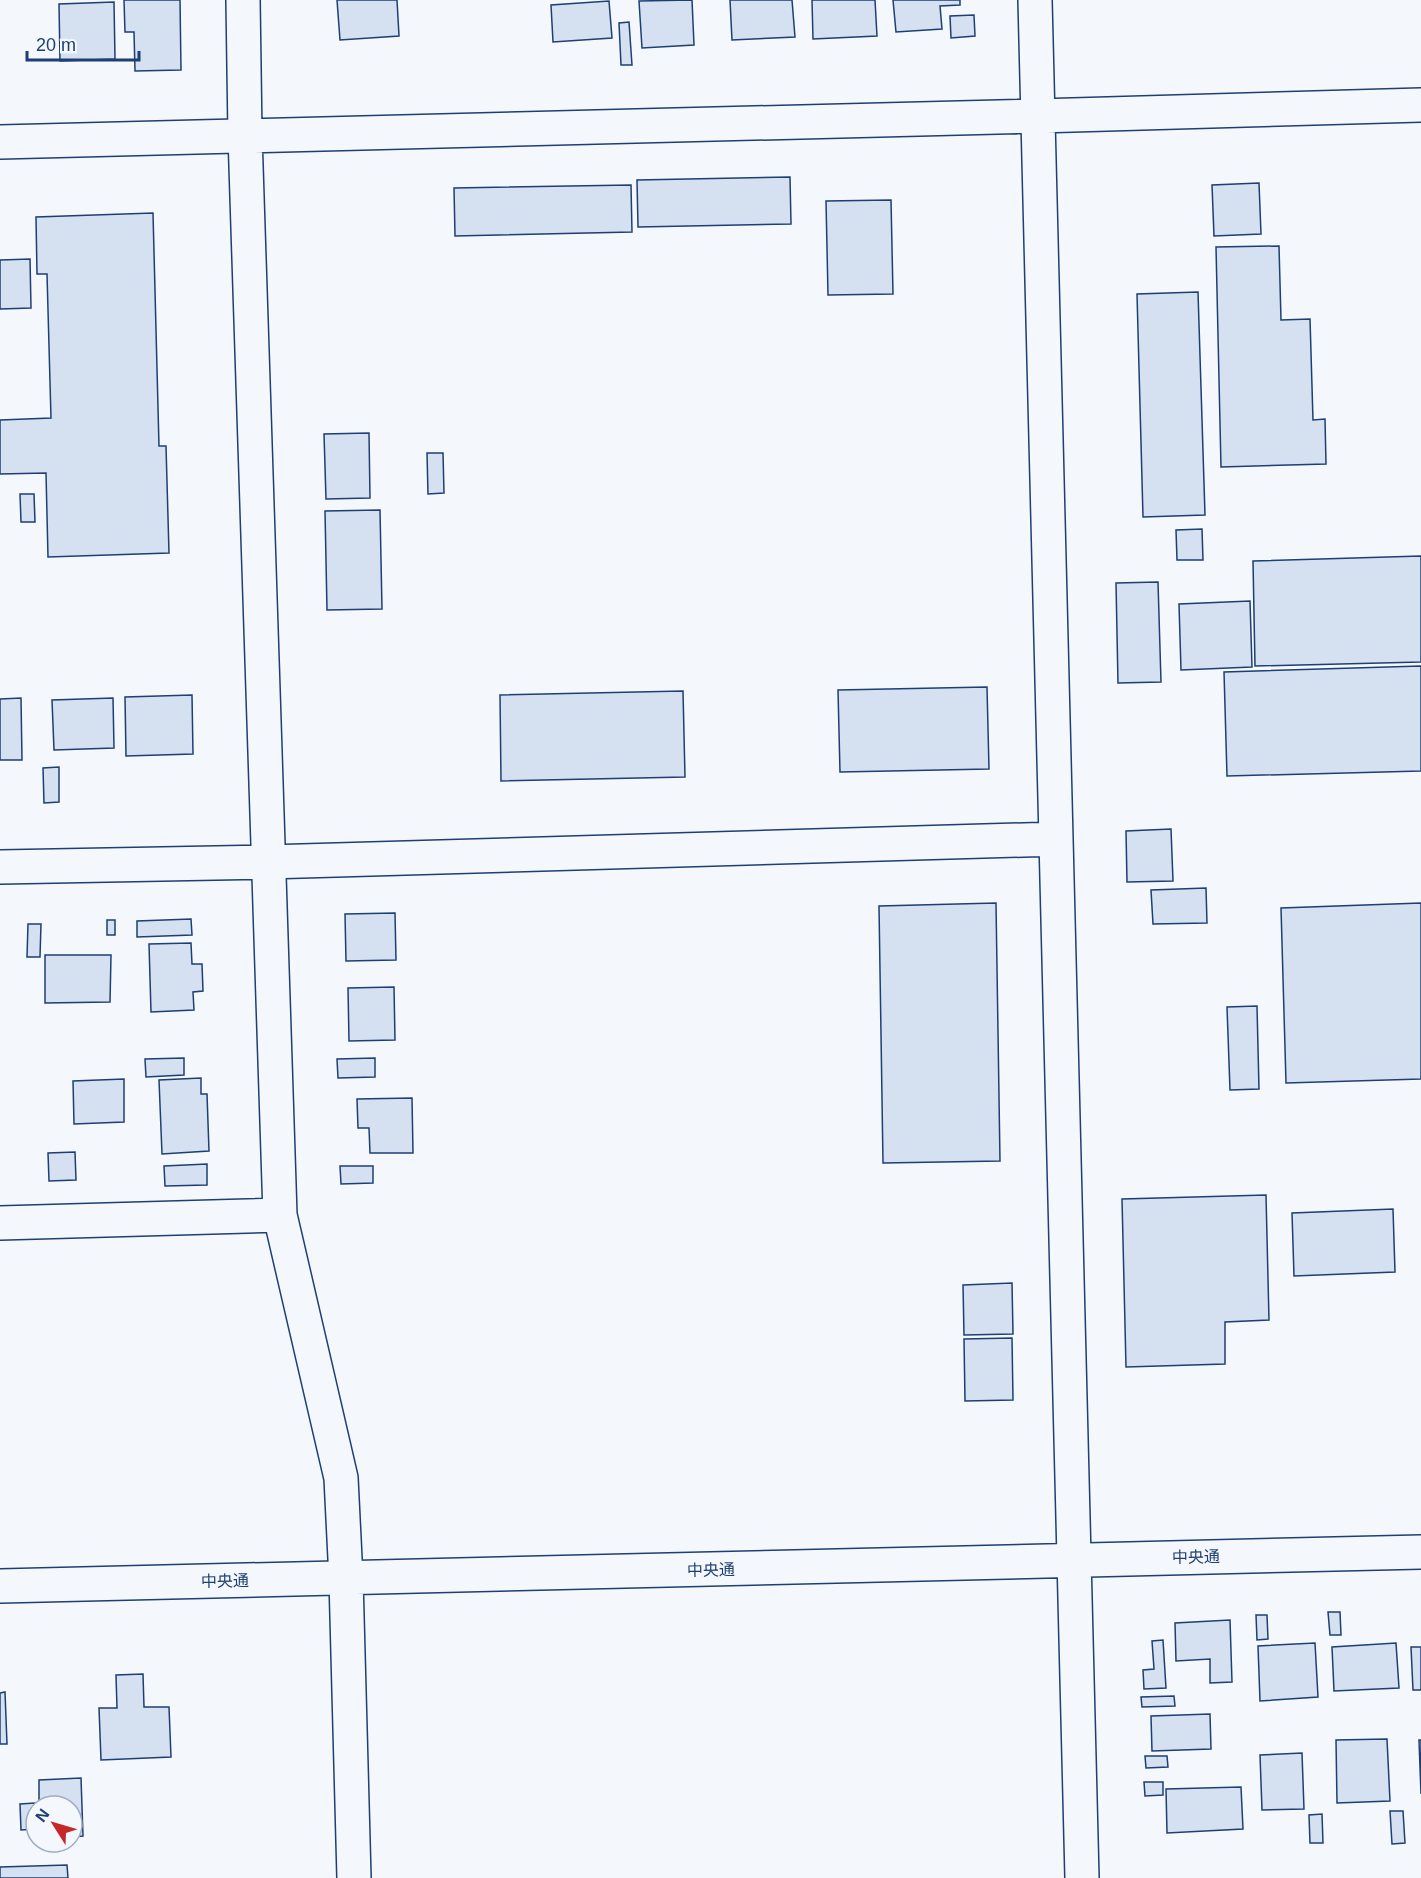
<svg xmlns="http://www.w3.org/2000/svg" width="1421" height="1878" font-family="Arial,'Noto Sans JP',sans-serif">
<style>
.building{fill:#d5e0f0;stroke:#1d3f73;stroke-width:1.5}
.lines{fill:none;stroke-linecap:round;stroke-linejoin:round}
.minor-casing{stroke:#1d3f73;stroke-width:36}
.minor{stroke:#f4f7fb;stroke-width:33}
.labels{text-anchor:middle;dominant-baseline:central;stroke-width:4.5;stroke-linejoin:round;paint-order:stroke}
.street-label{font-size:16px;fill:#1d3f73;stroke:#f4f7fb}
</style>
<rect width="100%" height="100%" fill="#f4f7fb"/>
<path class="building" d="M124,0H180L181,70L135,71L134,32H125Z
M337,0H397L399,36L340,40Z
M692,0L694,45L642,48L639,1Z
M730,0H792L795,37L732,40Z
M812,0H875L877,36L813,39Z
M893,0H960V5L940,6L942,29L896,32Z
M609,1L612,38L553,42L551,5Z
M114,2L115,59L60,61L59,4Z
M974,15L975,36L951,38L950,16Z
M629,22L632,65H621L619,23Z
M790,177L791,224L638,227L637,180Z
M1259,183L1261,234L1214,236L1212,185Z
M631,185L632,232L455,236L454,188Z
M891,200L893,294L828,295L826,201Z
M153,213L159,446H166L169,553L48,557L46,473L0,474V420L51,418L47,274H37L36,217Z
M1279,246L1281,320L1310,319L1313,420L1325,419L1326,464L1221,467L1216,247Z
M30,259L31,308L0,309V260Z
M1198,292L1205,515L1143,517L1137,294Z
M369,433L370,498L326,499L324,434Z
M427,453H443L444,493L428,494Z
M20,494H34L35,522H21Z
M380,510L382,609L327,610L325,511Z
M1202,529L1203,560H1177L1176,530Z
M1421,556V662L1255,666L1253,561Z
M1158,582L1161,682L1118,683L1116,583Z
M1250,601L1252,667L1181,670L1179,604Z
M1421,666V771L1227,776L1224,672Z
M987,687L989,769L840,772L838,690Z
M683,691L685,777L501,781L500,695Z
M192,695L193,754L126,756L125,697Z
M21,698L22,760H0V699Z
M113,698L114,748L54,750L52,700Z
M59,767V802L44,803L43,768Z
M1171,829L1173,881L1127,882L1126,831Z
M1206,888L1207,923L1153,924L1151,890Z
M996,903L1000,1161L883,1163L879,906Z
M1421,903V1079L1286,1083L1281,908Z
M395,913L396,960L346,961L345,914Z
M191,919L192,935L137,937V921Z
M107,920H115V935H107Z
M28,924H41L40,957H27Z
M191,943L192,964H202L203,991L193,992L194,1010L151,1012L149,944Z
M45,955H111L110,1002L45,1003Z
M394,987L395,1040L349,1041L348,988Z
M1257,1006L1259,1089L1230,1090L1227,1007Z
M184,1058V1075L146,1077L145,1059Z
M375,1058V1077L338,1078L337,1059Z
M201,1078V1094H207L209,1151L162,1154L159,1080Z
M124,1079V1122L74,1124L73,1081Z
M412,1098L413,1153H370L369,1128H358L357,1099Z
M75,1152L76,1180L49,1181L48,1153Z
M207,1164V1185L165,1186L164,1166Z
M340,1166H373V1183L341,1184Z
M1266,1195L1269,1320L1225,1322V1364L1126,1367L1122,1199Z
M1393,1209L1395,1272L1294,1276L1292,1213Z
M1012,1283L1013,1334L964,1335L963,1285Z
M1012,1338L1013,1400L965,1401L964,1339Z
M1328,1612H1340L1341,1635H1330Z
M1256,1615H1267L1268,1639L1257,1640Z
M1230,1620L1232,1682L1210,1683V1659L1176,1661L1175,1623Z
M1163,1640L1166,1688L1144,1689L1143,1670L1154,1669L1152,1641Z
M1315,1643L1318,1697L1260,1701L1258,1646Z
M1396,1643L1399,1688L1334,1691L1332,1647Z
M1411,1647H1421V1690H1413Z
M143,1674L144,1707H169L171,1757L101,1760L99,1708H117L116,1675Z
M5,1692L7,1744H0V1693Z
M1174,1696L1175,1706L1142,1707L1141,1697Z
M1210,1714L1211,1749L1152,1751L1151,1716Z
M1387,1739L1390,1801L1337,1803L1336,1740Z
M1419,1740H1421V1794Z
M1302,1753L1304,1809L1262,1810L1260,1755Z
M1145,1756H1167L1168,1767L1146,1768Z
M81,1778L83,1836L72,1837V1806H39V1780Z
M1144,1782H1163V1795L1145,1796Z
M1241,1787L1243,1829L1167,1833L1166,1789Z
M35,1803L36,1829L21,1830L20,1804Z
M1390,1811H1403L1405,1843L1392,1844Z
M1322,1814L1323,1843H1310L1309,1815Z
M67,1865L68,1878H0V1867Z"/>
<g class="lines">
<g class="minor-casing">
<path id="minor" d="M243,0L245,135L280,1215L341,1478L346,1579L354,1878
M1035,0L1082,1878
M0,142L1038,116L1421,105
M0,867L267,862L1056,839
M0,1223L280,1215
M0,1586L1421,1552"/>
</g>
<use href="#minor" class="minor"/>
</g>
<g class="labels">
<g class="street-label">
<text transform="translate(1196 1557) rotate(-1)">中央通</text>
<text transform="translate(711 1570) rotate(-1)">中央通</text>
<text transform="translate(225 1581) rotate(-1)">中央通</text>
</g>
</g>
<g transform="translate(54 1824) rotate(307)"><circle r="28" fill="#f4f7fb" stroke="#9eadc5" stroke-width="1.5"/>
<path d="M0-4.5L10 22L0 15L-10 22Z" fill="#c62828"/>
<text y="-9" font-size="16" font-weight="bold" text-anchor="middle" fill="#1d3f73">N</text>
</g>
<path d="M27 51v9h112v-9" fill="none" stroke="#1d3f73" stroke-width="3"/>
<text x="36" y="51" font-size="18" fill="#1d3f73" stroke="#f4f7fb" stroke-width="4.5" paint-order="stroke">20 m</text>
</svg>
